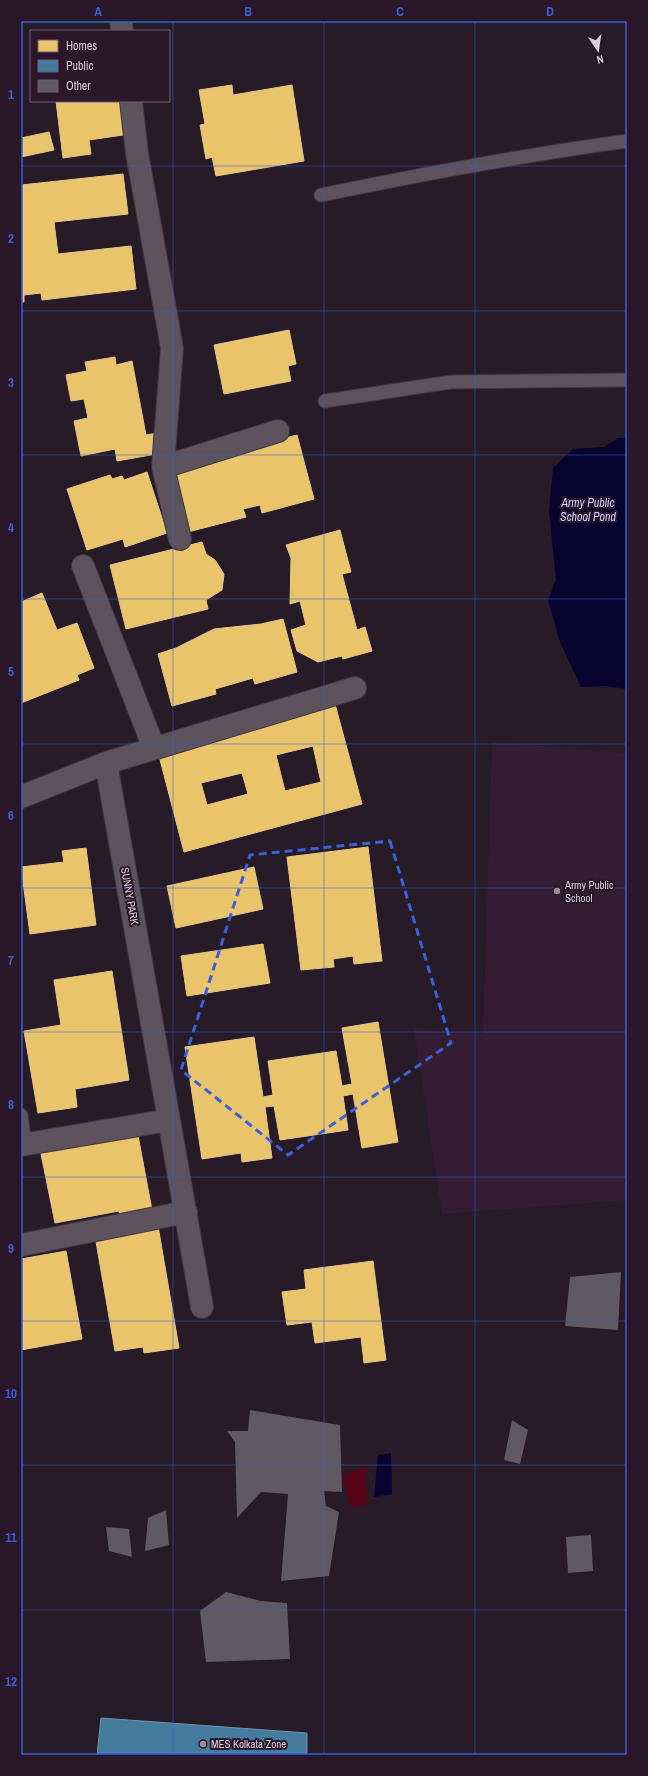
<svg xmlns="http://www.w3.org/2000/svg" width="648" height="1776" font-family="'Archivo Narrow',sans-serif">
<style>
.built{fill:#341d34}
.green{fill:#560516}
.water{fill:#08022e}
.homes{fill:#e9c46a;stroke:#e4c68b;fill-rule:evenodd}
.public{fill:#457b9d;stroke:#7293af}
.building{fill:#5f5963}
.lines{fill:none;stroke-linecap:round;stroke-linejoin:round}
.service-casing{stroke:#3f363f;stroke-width:15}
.minor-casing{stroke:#3f363f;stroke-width:24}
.service{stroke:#5c535c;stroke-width:13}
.minor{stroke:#5c535c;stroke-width:22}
.marked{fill:none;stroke:#3961d8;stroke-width:3;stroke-dasharray:8 5;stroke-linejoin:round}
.grid{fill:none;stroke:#3961d8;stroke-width:1;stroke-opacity:0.55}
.poi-dot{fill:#9b8e9a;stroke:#2a172a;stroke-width:1.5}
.labels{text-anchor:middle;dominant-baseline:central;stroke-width:4;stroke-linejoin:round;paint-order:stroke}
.poi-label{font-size:11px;fill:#daccd9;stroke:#2a172a;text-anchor:start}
.street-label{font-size:11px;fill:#daccd9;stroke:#2a172a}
.water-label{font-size:12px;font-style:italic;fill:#c8d2fd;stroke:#2a172a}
.neatline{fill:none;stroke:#3961d8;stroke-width:1.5}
.grid-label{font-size:13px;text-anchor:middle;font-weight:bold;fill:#3961d8}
</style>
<rect width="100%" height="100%" fill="#261b26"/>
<path class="built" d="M492,742L627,753V1200L442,1214L414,1029L483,1034Z"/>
<path class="green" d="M365,1465L368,1504L351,1508L342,1478Z"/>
<path class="water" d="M618,438H627V689L606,686L581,687L560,642L548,600L556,580L549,511L553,468L573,449L604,447Z
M391,1453L392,1494L374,1497L378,1455Z"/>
<path class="homes" d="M232,85L233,95L292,85L304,161L216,176L212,157L206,159L200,125L205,124L199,90Z
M56,101H125L130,134L89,140L91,154L63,158Z
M49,132L54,150L21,157V138Z
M123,174L128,214L54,222L58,254L131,246L136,289L42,300L41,293L24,295V302H21V185Z
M289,330L296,364L288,366L291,381L224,394L214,345Z
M115,357L116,365L132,361L146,435L158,433L162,453L117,461L115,449L81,456L74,421L88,418L84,399L71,401L66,375L87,371L85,362Z
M297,435L314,499L262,513L260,505L243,509L246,517L184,533L167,469Z
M147,472L167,533L125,547L123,539L87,550L67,489L110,475L112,479L122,476L124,480Z
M340,530L351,572L342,574L357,630L365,627L372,651L343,659L342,656L318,662L297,651L291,630L306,625L300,601L290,604L291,558L286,545Z
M202,542L206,554L215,560L224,574L222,590L206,600L208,609L126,629L110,565Z
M42,593L57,630L77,623L94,668L77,675L79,680L21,703V602Z
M283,619L297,672L255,684L253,678L215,689L216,694L172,706L158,654L176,648L214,629L261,624Z
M335,704L362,804L184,852L158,752ZM313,746L321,782L285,791L276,755ZM242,773L248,794L207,805L201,783Z
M368,847L382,961L354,964L353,956L333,959L334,967L301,970L287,857Z
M86,848L96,925L30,934L21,867L64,862L62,851Z
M254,867L263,909L176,928L167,886Z
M263,944L270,983L187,996L181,956Z
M112,971L129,1080L75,1089L77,1107L38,1113L24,1031L61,1025L54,980Z
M378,1022L398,1142L362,1148L353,1094L343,1096L348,1130L280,1140L274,1106L265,1107L272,1158L242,1162L241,1153L202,1159L185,1047L254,1037L263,1097L273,1095L268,1061L336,1051L342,1086L352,1084L342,1028Z
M137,1130L152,1210L120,1217L119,1211L55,1223L40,1149Z
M158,1226L179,1348L144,1353L143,1347L115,1351L95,1236Z
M66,1251L82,1339L21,1350V1259Z
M373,1261L386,1360L364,1363L361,1337L315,1343L312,1322L287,1325L282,1292L306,1289L304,1270Z"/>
<path class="public" d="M101,1718L307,1733V1755H97Z"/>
<path class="building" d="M621,1272L618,1330L565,1326L570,1277Z
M250,1410L340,1425L342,1492L324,1491L326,1506L339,1512L329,1576L281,1581L288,1494L261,1492L237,1518L235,1442L227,1431H248Z
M512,1420L528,1430L520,1464L504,1460Z
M166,1510L169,1545L145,1551L148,1518Z
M106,1527L129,1529L132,1557L109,1551Z
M591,1535L593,1571L568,1573L566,1537Z
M226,1592L261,1601L287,1603L290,1659L206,1662L200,1611Z"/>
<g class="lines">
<g class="service-casing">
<path id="service" d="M321,195C423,174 524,155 627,141
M325,401L451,382L627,380
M21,1115L25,1144"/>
</g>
<g class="minor-casing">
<path id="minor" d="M121,21L122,31
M131,101L137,153L172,348L163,467
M180,539L163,467L278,431
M83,566L154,748
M106,763L355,688
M21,797L106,763L202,1307
M21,1145L169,1120
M21,1245L186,1212"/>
</g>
<use href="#service" class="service"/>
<use href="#minor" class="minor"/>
</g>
<path class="marked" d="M390,841L451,1043L288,1155L181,1070L250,855Z"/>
<path class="grid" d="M173,21V1755M324,21V1755M475,21V1755M21,166H627M21,311H627M21,455H627M21,599H627M21,744H627M21,888H627M21,1032H627M21,1177H627M21,1321H627M21,1465H627M21,1610H627"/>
<g class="poi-dot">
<circle cx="557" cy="891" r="4"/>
<circle cx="203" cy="1744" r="4"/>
</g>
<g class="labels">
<g class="poi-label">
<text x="565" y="885">Army Public<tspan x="565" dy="13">School</tspan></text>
<text x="211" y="1744">MES Kolkata Zone</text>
</g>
<g class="street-label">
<text transform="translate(130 896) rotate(80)">SUNNY PARK</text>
</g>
<g class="water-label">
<text x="588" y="503">Army Public<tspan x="588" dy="14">School Pond</tspan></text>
</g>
</g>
<rect width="648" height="1776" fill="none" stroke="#2a172a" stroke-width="44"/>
<rect x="30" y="30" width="140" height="72" fill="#2a172a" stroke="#705f70"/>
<rect x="38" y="40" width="20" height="12" fill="#e9c46a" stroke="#705f70"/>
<text x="66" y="50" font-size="12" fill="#daccd9">Homes</text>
<rect x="38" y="60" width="20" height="12" fill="#457b9d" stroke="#705f70"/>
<text x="66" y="70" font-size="12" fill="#daccd9">Public</text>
<rect x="38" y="80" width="20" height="12" fill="#5f5963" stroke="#705f70"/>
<text x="66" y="90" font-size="12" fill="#daccd9">Other</text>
<g transform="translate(598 50) rotate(167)" stroke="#2a172a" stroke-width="3" paint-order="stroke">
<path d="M0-3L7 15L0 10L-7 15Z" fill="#daccd9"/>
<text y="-6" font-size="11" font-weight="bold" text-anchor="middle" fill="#daccd9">N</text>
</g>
<rect x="22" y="22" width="604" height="1732" class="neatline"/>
<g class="grid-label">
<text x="98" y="16">A</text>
<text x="248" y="16">B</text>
<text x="400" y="16">C</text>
<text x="550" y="16">D</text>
<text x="11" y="99">1</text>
<text x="11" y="243">2</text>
<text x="11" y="387">3</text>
<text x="11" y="532">4</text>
<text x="11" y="676">5</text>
<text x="11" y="820">6</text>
<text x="11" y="965">7</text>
<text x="11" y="1109">8</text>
<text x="11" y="1253">9</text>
<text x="11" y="1398">10</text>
<text x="11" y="1542">11</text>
<text x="11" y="1686">12</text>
</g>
</svg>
